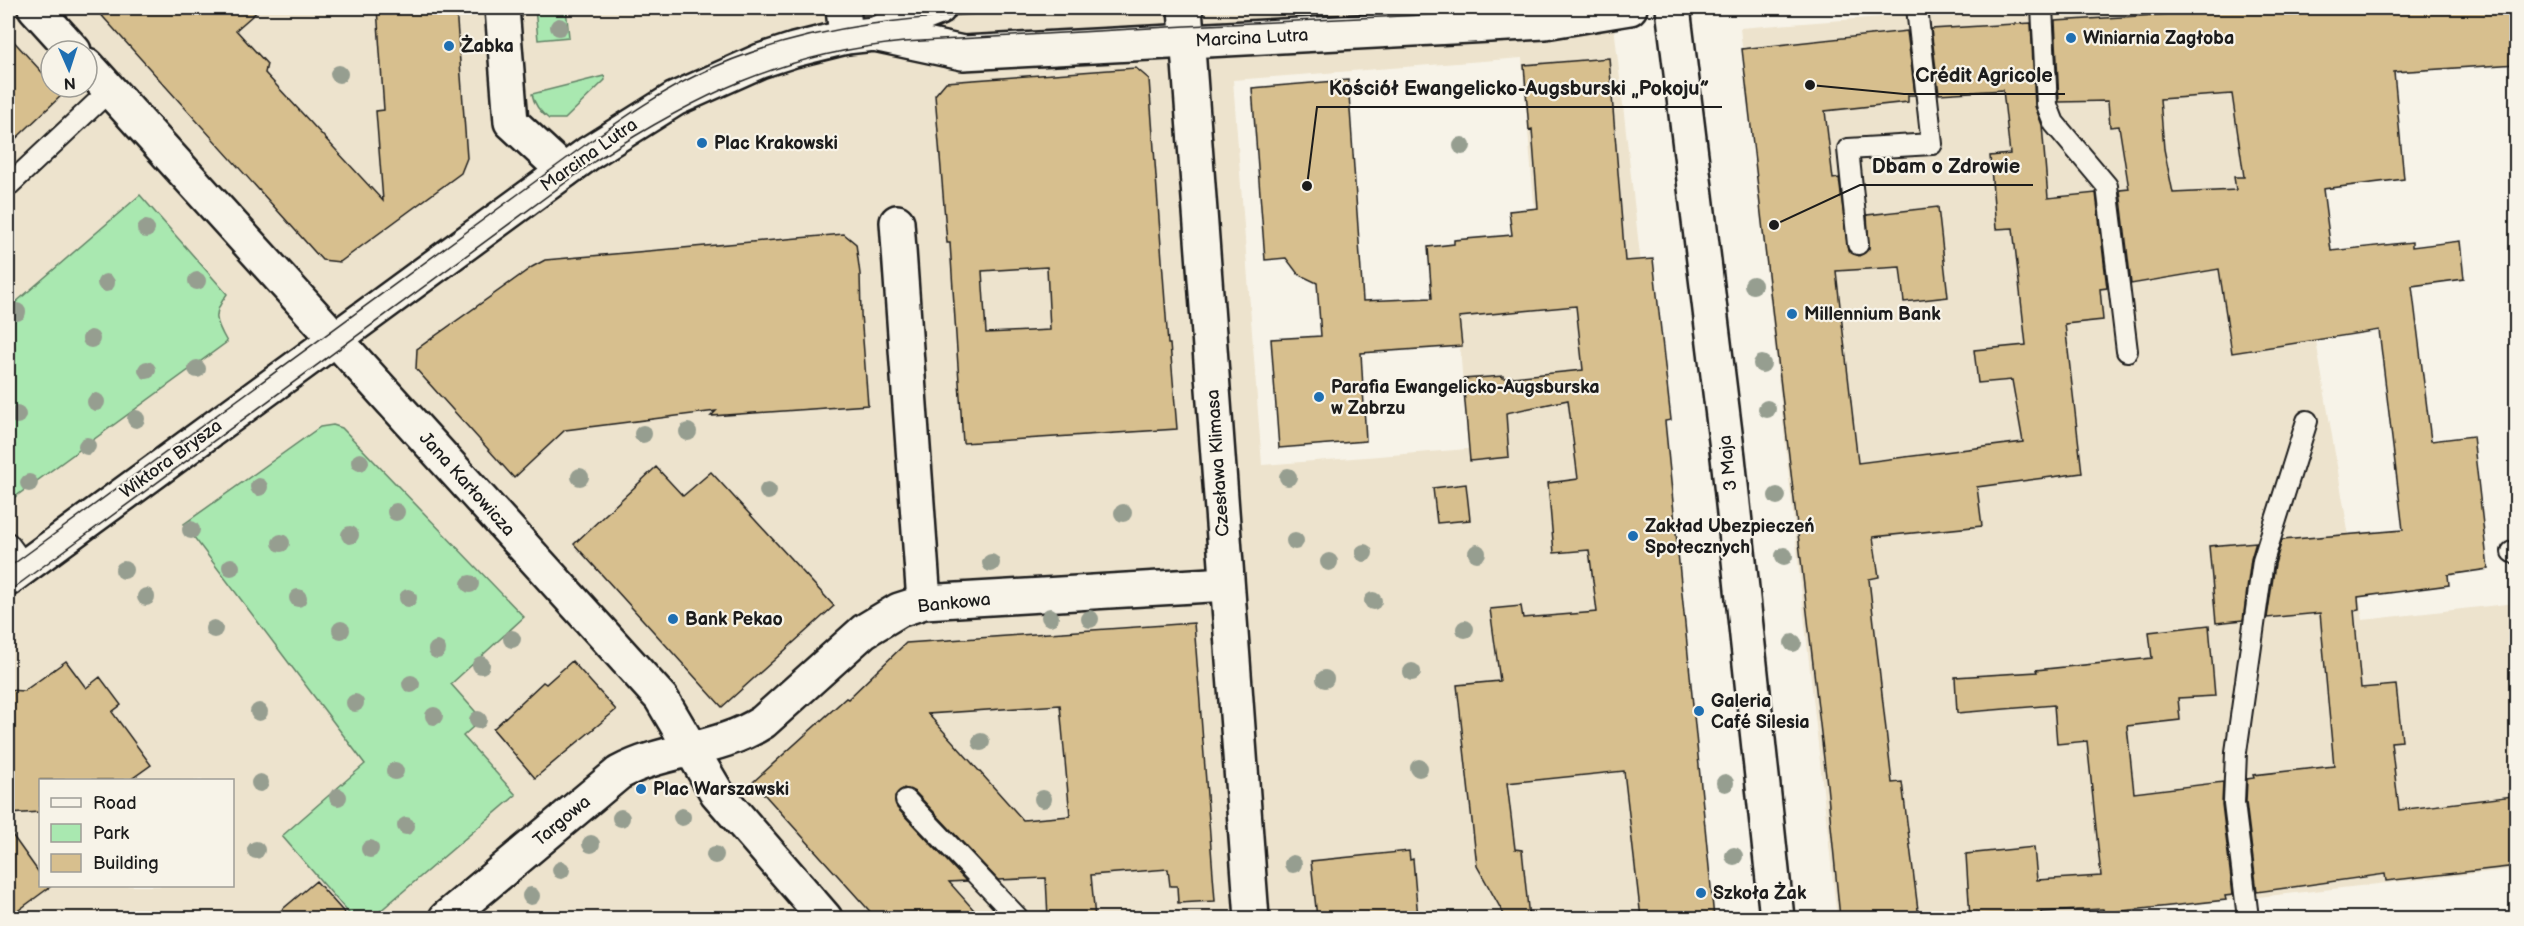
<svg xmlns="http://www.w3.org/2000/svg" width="2524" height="926" font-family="'Balsamiq Sans',sans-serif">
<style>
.built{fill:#ede3cd;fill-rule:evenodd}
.green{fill:#a9e8b0;stroke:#628266;stroke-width:1.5}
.building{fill:#d7bf8e;stroke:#1c1c1c;stroke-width:1.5;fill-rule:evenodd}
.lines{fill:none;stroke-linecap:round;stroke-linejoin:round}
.service-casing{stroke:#1c1c1c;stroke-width:24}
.minor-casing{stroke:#1c1c1c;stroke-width:38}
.tertiary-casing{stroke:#1c1c1c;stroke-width:38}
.service{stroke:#f7f3e8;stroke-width:20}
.minor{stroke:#f7f3e8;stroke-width:33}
.tertiary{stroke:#f7f3e8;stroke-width:33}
.tram{stroke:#1c1c1c;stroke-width:1.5}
.tree{fill:#969e90}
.poi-dot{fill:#1f6fb2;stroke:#f7f3e8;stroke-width:2}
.labels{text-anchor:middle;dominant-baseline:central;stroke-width:4.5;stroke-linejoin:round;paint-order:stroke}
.street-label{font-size:18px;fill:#1c1c1c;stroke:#f7f3e8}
.poi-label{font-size:18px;font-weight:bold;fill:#1c1c1c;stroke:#f7f3e8;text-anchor:start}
.leader{fill:none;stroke:#1c1c1c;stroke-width:2}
.callout-dot{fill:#1c1c1c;stroke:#f7f3e8;stroke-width:2}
.callout-label{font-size:20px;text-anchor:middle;font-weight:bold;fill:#1c1c1c;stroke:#f7f3e8;stroke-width:4.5;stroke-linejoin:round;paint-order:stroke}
</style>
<rect width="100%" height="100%" fill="#f7f3e8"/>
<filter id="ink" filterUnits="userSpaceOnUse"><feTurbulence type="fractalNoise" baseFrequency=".0167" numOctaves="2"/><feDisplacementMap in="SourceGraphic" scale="12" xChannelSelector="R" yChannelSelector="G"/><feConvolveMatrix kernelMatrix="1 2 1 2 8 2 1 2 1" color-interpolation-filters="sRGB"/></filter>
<g filter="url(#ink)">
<path class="built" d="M8,8H1612L1715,918H8ZM51,51H87V87H51ZM1522,58L1539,263L1454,270L1468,449L1262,465L1233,80ZM40,780H232V886H40Z
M1998,8H2260L2363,620L2516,603V869L2065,918H1837L1740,28Z"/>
<path class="green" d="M535,8H566L569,37L538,40Z
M604,76L605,80L565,119H549C540,112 534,105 532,94Z
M140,195L227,294C212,314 215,321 227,342L8,502V309Z
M333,425L342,428L524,617L451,684L482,719L463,736L516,795L372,918H353L282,836L365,764L184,524L320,427Z"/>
<path class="building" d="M95,8H261L236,30L267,64L265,73L383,201L376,111L384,110L377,8H456L467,158L461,173L340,262L322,260Z
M2272,8H2517V64L2394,72L2404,179L2323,189L2331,251L2412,242V247L2460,241L2464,279L2412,286L2431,441L2473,436L2488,569L2448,575L2449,585L2358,597L2359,609L2354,610L2361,688L2396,685L2402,741L2391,742L2399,810L2513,796L2517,826V866L2386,881L2385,874L2257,892L2246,802L2247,779L2254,778L2253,775L2334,766L2320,613L2267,618L2275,564L2282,540L2403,530L2379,330L2232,353L2219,269L2131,284L2120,190L2129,189L2119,126L2110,127L2108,101L2059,102L2055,21ZM2232,94L2244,177H2234L2236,190L2173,193L2164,149L2160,99Z
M2031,23L2035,106L2042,125L2048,198L2096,193L2107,288L2100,289L2103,320L2065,324L2082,473L1977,487L1982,526L1873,537L1879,577L1869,579L1892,783L1902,782L1919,918H1840L1827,785L1742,49L1907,31L1915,95H1908V102L1825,111L1833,179L1839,178L1848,251L1859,256L1869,249L1867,215L1938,207L1948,297L1904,302L1900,267L1836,271L1858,463L2023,442L2012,380L1978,383L1974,350L2026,345L2013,228L1996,229L1990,156L2010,154L2003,90L1939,94L1931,29Z
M8,35L51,82V87H55L62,95L8,146Z
M1609,58L1625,261L1653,259L1671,420L1665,421L1714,918H1641L1624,771L1507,783L1515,849L1522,850L1529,918H1506L1477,866L1457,685L1500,681L1490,609L1521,606L1523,618L1597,612L1589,550L1554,553L1548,483L1578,479L1568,400L1506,413L1509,457L1470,461L1463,379L1503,376V378L1583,370L1576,306L1459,317L1462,346L1361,353L1366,441L1279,448L1271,339L1321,336L1317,283L1298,274L1286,258L1265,260L1252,88L1348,80L1363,301L1432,298L1428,247L1454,244V240L1512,235L1509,211L1538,208L1532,129L1529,130L1524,65Z
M1136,68L1149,79L1168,344H1170L1177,429L963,443L950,243H947L935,95L946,82ZM1047,267L1050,330L986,333L982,271Z
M844,234L856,244L860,274L861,314L868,405L711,416L716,411L565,430L514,478L416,369L417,349L532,267L545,260Z
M656,467L683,496L711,472L834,606L722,707L574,544Z
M1466,484L1470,520L1437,523L1433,488Z
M2256,542L2251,559L2243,620L2216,623L2209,546Z
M1194,623L1215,901L1178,903L1177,886H1170L1168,869L1091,875L1095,918H1048L1046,878L998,880L915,792L904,788L895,796L897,808L966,881L949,882L981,918H876L753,782L846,698L848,699L906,643ZM1060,705L1070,816L1023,820L928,714Z
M2209,625L2215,696L2178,698L2180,720L2127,726L2134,793L2223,782L2222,804L2233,895L2225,896L2226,900L2104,913L2103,909L2041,912V918H1970L1966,854L2034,847L2037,880L2101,876L2087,741L2057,744L2054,705L1957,713L1955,677L2037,672L2036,670L2152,658L2149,632Z
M66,661L86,688L100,677L121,705L112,712L151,765L130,780H40V812L8,814V690L24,691Z
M572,661L616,710L535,778L493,729L543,682L546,684Z
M8,829L40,874V885L50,887L8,918Z
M1409,851L1410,860L1413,859L1418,918H1317L1311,861Z
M316,881L349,918H272Z"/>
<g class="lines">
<g class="service-casing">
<path id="service" d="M2042,8L2047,105L2054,123L2107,186L2127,351
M8,186L110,90
M1858,244L1848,149L1932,144L1917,8
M8,543L25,566
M2512,552H2516
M906,800L1017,917L1015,918
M2248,918L2234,803L2236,752L2263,561L2307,421"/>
</g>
<g class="minor-casing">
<path id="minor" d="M35,8L74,51
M502,8L511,122L564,171
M843,8L846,37
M1185,8L1252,918
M87,65L661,698L717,793L825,918
M897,222L924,602
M446,918L619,773C666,748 718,751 763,722L864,631L899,610L924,602L1227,584"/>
</g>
<g class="tertiary-casing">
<path id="tertiary" d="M1673,8L1728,457L1777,918
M874,34L963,53L1545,22L1630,8
M8,579L589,153L675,99L760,61L794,50L846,37L874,34L939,8"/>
</g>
<use href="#service" class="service"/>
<use href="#minor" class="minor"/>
<use href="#tertiary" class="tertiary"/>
<path class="tram" d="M8,568L585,145C621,120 657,94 697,75C826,12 970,15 1110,8
M8,592L595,161C697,95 781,54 904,42L1186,26L1487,12L1524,8"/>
</g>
<g class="tree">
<circle cx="559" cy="27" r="9"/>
<circle cx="339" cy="74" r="9"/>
<circle cx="1462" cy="146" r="9"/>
<circle cx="146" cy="229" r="9"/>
<circle cx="197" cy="281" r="9"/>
<circle cx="106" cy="283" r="9"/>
<circle cx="1753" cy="285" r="9"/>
<circle cx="17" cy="312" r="9"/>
<circle cx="91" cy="339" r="9"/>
<circle cx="1762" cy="364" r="9"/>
<circle cx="197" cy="369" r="9"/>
<circle cx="147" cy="370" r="9"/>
<circle cx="96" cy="402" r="9"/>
<circle cx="1767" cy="409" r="9"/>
<circle cx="17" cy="415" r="9"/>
<circle cx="136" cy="419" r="9"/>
<circle cx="688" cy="432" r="9"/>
<circle cx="643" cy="434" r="9"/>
<circle cx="87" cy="446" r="9"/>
<circle cx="360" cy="462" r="9"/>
<circle cx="580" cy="477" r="9"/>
<circle cx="1288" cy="477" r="9"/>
<circle cx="29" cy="483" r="9"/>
<circle cx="259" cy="487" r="9"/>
<circle cx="768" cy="491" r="9"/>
<circle cx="1777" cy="496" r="9"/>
<circle cx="396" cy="512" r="9"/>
<circle cx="1123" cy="513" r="9"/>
<circle cx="191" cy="530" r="9"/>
<circle cx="350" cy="535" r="9"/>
<circle cx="1295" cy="541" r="9"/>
<circle cx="281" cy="543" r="9"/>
<circle cx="1364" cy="553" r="9"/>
<circle cx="1477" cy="553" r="9"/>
<circle cx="1784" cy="556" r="9"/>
<circle cx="1329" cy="562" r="9"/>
<circle cx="991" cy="563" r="9"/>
<circle cx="231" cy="567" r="9"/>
<circle cx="124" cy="570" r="9"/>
<circle cx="470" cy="584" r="9"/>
<circle cx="146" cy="597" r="9"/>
<circle cx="298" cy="598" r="9"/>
<circle cx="408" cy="598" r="9"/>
<circle cx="1373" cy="601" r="9"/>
<circle cx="1050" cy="617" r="9"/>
<circle cx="1090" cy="619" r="9"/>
<circle cx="214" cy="629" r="9"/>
<circle cx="1465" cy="629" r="9"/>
<circle cx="341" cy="630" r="9"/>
<circle cx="512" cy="639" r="9"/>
<circle cx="1793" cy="643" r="9"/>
<circle cx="437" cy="650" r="9"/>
<circle cx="481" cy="665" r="9"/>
<circle cx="1412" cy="672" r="9"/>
<circle cx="1325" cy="679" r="9"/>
<circle cx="411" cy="684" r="9"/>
<circle cx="355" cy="703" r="9"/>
<circle cx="259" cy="712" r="9"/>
<circle cx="434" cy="716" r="9"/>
<circle cx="478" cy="720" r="9"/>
<circle cx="981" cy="742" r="9"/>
<circle cx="1419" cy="768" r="9"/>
<circle cx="395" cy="771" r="9"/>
<circle cx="260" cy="783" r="9"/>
<circle cx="1725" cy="783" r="9"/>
<circle cx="338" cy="797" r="9"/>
<circle cx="1043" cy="799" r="9"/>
<circle cx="682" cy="817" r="9"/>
<circle cx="621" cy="818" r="9"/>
<circle cx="406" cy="826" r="9"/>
<circle cx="591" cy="844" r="9"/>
<circle cx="370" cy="849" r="9"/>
<circle cx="256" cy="850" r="9"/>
<circle cx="715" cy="855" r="9"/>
<circle cx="1734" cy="856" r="9"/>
<circle cx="1293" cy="864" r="9"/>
<circle cx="561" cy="870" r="9"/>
<circle cx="531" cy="896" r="9"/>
</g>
</g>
<g class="poi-dot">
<circle cx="2071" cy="38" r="6"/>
<circle cx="449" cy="46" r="6"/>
<circle cx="702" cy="143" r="6"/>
<circle cx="1792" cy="314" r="6"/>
<circle cx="1319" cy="397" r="6"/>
<circle cx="1633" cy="536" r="6"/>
<circle cx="673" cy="619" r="6"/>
<circle cx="1699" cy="711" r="6"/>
<circle cx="641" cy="789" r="6"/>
<circle cx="1701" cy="893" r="6"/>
</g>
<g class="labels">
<g class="street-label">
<text transform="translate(1252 38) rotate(-3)">Marcina Lutra</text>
<text transform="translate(589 155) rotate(-35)">Marcina Lutra</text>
<text transform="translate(171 459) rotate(-36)">Wiktora Brysza</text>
<text transform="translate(1218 463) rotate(-94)">Czesława Klimasa</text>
<text transform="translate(1728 463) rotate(-96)">3 Maja</text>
<text transform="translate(467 484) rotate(48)">Jana Karłowicza</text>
<text transform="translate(954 603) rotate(-6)">Bankowa</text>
<text transform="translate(562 821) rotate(-40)">Targowa</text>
</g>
<g class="poi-label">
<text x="2083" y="38">Winiarnia Zagłoba</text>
<text x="461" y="46">Żabka</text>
<text x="714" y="143">Plac Krakowski</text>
<text x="1804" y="314">Millennium Bank</text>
<text x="1331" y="387">Parafia Ewangelicko-Augsburska<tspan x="1331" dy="21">w Zabrzu</tspan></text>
<text x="1645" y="526">Zakład Ubezpieczeń<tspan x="1645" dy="21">Społecznych</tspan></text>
<text x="685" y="619">Bank Pekao</text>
<text x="1711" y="701">Galeria<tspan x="1711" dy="21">Café Silesia</tspan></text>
<text x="653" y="789">Plac Warszawski</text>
<text x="1713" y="893">Szkoła Żak</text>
</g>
</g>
<path class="leader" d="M1810 85L1904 94H2065M1307 186L1317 107H1722M1774 225L1860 185H2033"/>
<g class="callout-dot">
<circle cx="1810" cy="85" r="6"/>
<circle cx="1307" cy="186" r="6"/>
<circle cx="1774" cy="225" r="6"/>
</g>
<g class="callout-label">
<text x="1984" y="82">Crédit Agricole</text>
<text x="1519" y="95">Kościół Ewangelicko-Augsburski „Pokoju”</text>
<text x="1946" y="173">Dbam o Zdrowie</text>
</g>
<rect width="2524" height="926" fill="none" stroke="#f7f3e8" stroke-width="30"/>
<rect x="15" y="15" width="2494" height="896" fill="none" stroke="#1c1c1c" stroke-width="2" filter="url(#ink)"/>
<rect x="39" y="779" width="195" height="108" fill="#f7f3e8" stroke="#9f9d96" stroke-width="1.5"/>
<rect x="51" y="798" width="30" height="9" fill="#f7f3e8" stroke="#9f9d96" stroke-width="1.5"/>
<text x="93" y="809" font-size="18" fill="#1c1c1c">Road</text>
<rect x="51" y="824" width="30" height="18" fill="#a9e8b0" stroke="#9f9d96" stroke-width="1.5"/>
<text x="93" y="839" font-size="18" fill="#1c1c1c">Park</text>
<rect x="51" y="854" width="30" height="18" fill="#d7bf8e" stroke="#9f9d96" stroke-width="1.5"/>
<text x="93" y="869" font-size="18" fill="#1c1c1c">Building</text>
<g transform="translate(69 69) rotate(177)"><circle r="28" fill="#f7f3e8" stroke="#9f9d96" stroke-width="1.5"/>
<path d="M0-4.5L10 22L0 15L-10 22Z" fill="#1f6fb2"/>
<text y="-9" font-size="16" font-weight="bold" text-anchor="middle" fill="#1c1c1c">N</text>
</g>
</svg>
